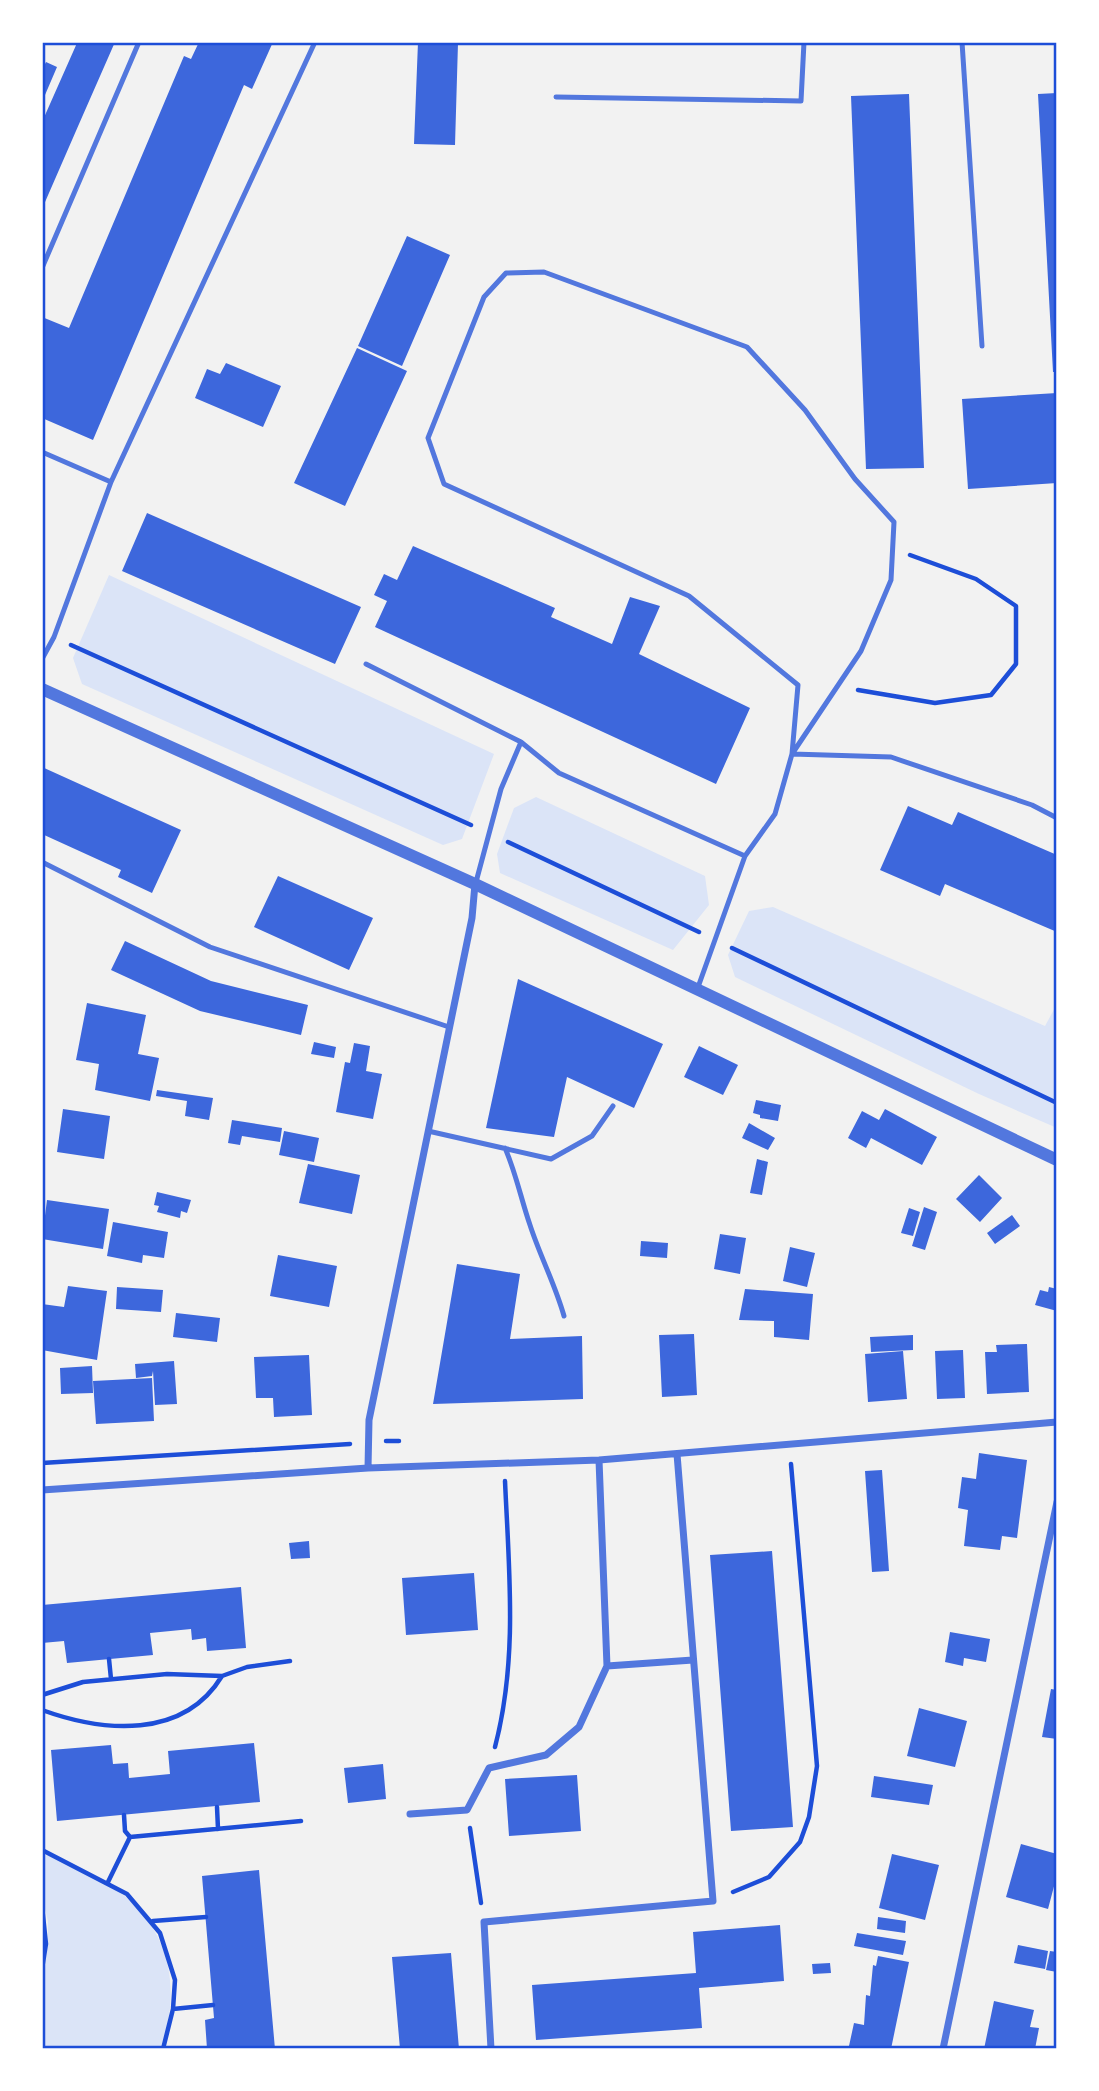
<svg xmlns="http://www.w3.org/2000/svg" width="1099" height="2091" font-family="'Space Grotesk',sans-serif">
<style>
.green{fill:#dbe4f7}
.building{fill:#3d67dc}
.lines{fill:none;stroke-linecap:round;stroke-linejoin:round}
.path{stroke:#1d4ed8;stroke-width:4.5}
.service{stroke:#5277de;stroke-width:5}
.minor{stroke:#5277de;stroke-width:7}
.tertiary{stroke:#5277de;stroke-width:12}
.neatline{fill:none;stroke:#1d4ed8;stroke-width:2.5}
</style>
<rect width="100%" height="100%" fill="#f2f2f2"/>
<path class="green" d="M109,575L494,754L462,839L443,845L82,684L73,658Z
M536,797L705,876L709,905L673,950L500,873L497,854L514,808Z
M773,907L1045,1026L1057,1004V1128L979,1094L735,977L728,955L749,911Z
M42,1855L52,1856C76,1870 106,1880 127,1898C172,1936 181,1996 160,2049H42V1980L48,1945V1921L42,1897Z"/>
<path class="building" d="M115,42L79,124L42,209V122L77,43Z
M199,42H273L252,89L244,85L93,440L42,418V317L69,328L184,56L191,59Z
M418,42L458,43L455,145L414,144Z
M46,62L57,67L42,102V70Z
M1057,93V372H1053L1038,94Z
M909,94L924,468L866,469L851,96Z
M407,236L450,255L402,366L358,346Z
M357,348L407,371L345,506L294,483Z
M226,363L281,386L263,427L195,398L207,369L220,374Z
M1057,393V483L968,489L962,399Z
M147,513L361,607L335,664L122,571Z
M413,546L555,608L551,617L612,644L630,597L660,606L639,654L750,708L716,784L375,627L387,601L374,595L384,574L397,580Z
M42,767L181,830L152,893L118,877L121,870L42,834Z
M908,806L952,825L958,812L1057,855V932L945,884L940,896L880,870Z
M278,876L373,918L349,970L254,927Z
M125,941L211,981L308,1005L301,1035L200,1011L111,970Z
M518,979L663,1044L634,1108L567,1077L554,1137L486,1128Z
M87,1003L146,1015L138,1054L159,1058L150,1101L95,1090L99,1064L76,1060Z
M314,1042L336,1047L334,1058L311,1054Z
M354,1043L370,1046L366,1071L382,1074L373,1119L336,1112L345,1062L350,1063Z
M699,1046L738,1065L723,1095L684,1077Z
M157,1090L213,1098L209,1120L185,1116L187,1101L156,1096Z
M756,1100L781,1105L778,1121L760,1118V1115L753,1113Z
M63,1109L110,1116L104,1159L57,1152Z
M885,1109L937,1137L922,1165L871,1138L866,1148L848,1138L862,1111L879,1120Z
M232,1120L282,1128L280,1142L242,1136L240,1145L228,1143Z
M749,1123L775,1138L768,1150L742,1138Z
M284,1131L319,1138L314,1162L279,1155Z
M757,1159L768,1162L762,1195L750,1193Z
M308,1164L360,1175L352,1214L299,1203Z
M979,1175L1002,1198L980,1222L956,1199Z
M157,1192L191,1200L187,1213L181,1211L180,1218L157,1212L159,1206L154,1205Z
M47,1200L109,1209L103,1249L42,1239Z
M924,1207L937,1212L925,1250L912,1246Z
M909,1208L920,1212L913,1236L901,1233Z
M1012,1215L1020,1226L995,1244L987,1233Z
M113,1222L168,1232L164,1258L143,1255L142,1263L107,1256Z
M720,1234L746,1238L740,1274L714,1269Z
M641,1241L668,1243L667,1258L640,1256Z
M790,1247L815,1253L807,1287L783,1281Z
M278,1255L337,1266L329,1307L270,1296Z
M457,1264L520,1274L510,1339L582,1336L583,1399L433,1404Z
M68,1286L107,1291L97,1360L42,1350V1304L64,1307Z
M117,1287L163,1290L161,1312L116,1309Z
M1049,1287L1057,1289V1311L1035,1305L1040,1290L1048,1292Z
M745,1289L813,1294L809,1340L774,1337V1321L739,1320Z
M176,1313L220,1318L217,1342L173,1337Z
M694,1334L697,1395L662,1397L659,1335Z
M913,1335V1350L871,1352L870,1337Z
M1027,1344L1029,1392L987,1394L985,1352H997L996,1345Z
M963,1350L965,1398L937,1399L935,1351Z
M903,1351L907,1399L868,1402L865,1354Z
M309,1355L312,1415L274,1417L273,1398H256L254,1357Z
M174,1361L177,1404L155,1405L153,1371L152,1376L136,1378L135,1364Z
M92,1366L93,1393L61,1394L60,1368Z
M152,1378L154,1421L96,1424L93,1381Z
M979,1453L1027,1460L1017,1538L1002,1536L1000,1550L964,1546L968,1510L958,1508L962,1477L976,1479Z
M882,1470L889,1571L872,1572L865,1471Z
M309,1541L310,1558L291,1559L289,1543Z
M772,1551L793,1827L731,1831L710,1555Z
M474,1573L478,1630L406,1635L402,1578Z
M241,1587L246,1648L207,1651L206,1638L192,1640L191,1629L150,1633L153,1655L67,1663L64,1641L42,1643V1605Z
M950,1632L990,1639L986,1662L964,1658L963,1666L945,1662Z
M1051,1689L1057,1690V1739L1042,1737Z
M919,1708L967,1721L955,1767L907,1756Z
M254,1743L260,1802L57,1821L51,1750L111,1745L113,1764L128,1763L129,1778L170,1774L168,1751Z
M383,1764L386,1799L348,1803L344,1768Z
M577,1775L581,1831L509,1836L505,1779Z
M874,1776L933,1785L929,1805L871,1797Z
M1021,1844L1057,1854V1875L1048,1909L1006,1897Z
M892,1854L939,1865L925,1920L879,1908Z
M259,1870L275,2049H207L205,2020L214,2018L202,1876Z
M878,1917L906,1921L905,1933L877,1929Z
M780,1925L784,1981L699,1988L702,2028L536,2040L532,1985L696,1973L693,1932Z
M857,1933L906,1941L903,1955L854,1946Z
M1018,1945L1048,1951L1045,1969L1014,1963Z
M1050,1951L1057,1952V1972L1046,1970Z
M451,1953L459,2049H400L392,1957Z
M878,1956L909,1962L891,2049H857L849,2046L854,2023L864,2025L866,1995L870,1996L873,1965L876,1966Z
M830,1963L831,1973L813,1974L812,1964Z
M994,2001L1034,2010L1030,2027L1039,2028L1035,2049H984Z"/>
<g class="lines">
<path class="path" d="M71,645L471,825
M858,690L935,703L991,695L1016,664V606L976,579L910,555
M508,842L699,932
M732,948L1057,1103
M386,1441H399
M42,1463L350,1444
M109,1659L111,1679
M42,1695L83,1682L167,1674L222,1676L247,1667L290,1661
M42,1710C103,1732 183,1740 222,1676
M495,1747C518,1659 509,1571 505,1481
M217,1807L218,1829
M124,1815L125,1831L130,1837
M470,1828L481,1903
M42,1850L127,1894L160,1933L175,1980L173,2009L163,2049
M108,1882L130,1837L301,1821
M733,1892L769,1877L800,1842L809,1817L817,1766L791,1464
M42,1906L46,1944L42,1969
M153,1921L206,1917
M173,2009L213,2005"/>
<path class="service" d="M962,42L982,346
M556,97L801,101L804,42
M42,268L139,42
M42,452L111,482
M42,659L54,637L111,482L315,42
M366,664L521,742L559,773L745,856L697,990
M792,754L891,757L1032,805L1057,818
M745,856L775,814L792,754L798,685L689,596L444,484L428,438L484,297L506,273L544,272L747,347L805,410L855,479L894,522L891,580L861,651L792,754
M42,862L210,947L449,1027
M476,882L501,789L521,742
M428,1131L551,1159L592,1136L613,1106
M505,1148C516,1173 521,1199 530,1225C540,1256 555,1284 564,1316"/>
<path class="minor" d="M368,1468L369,1420L472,918L475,884
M42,1490L368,1468L599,1460L1057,1422
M607,1666L693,1660
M410,1814L467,1810L489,1768L546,1755L579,1727L607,1666L599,1460
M491,2049L484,1922L713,1901L677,1454
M943,2049L1057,1502"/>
<path class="tertiary" d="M42,689L475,884L1057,1160"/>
</g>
<rect width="1099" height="2091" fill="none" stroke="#ffffff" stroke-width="88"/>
<rect x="44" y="44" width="1011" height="2003" class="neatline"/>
</svg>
